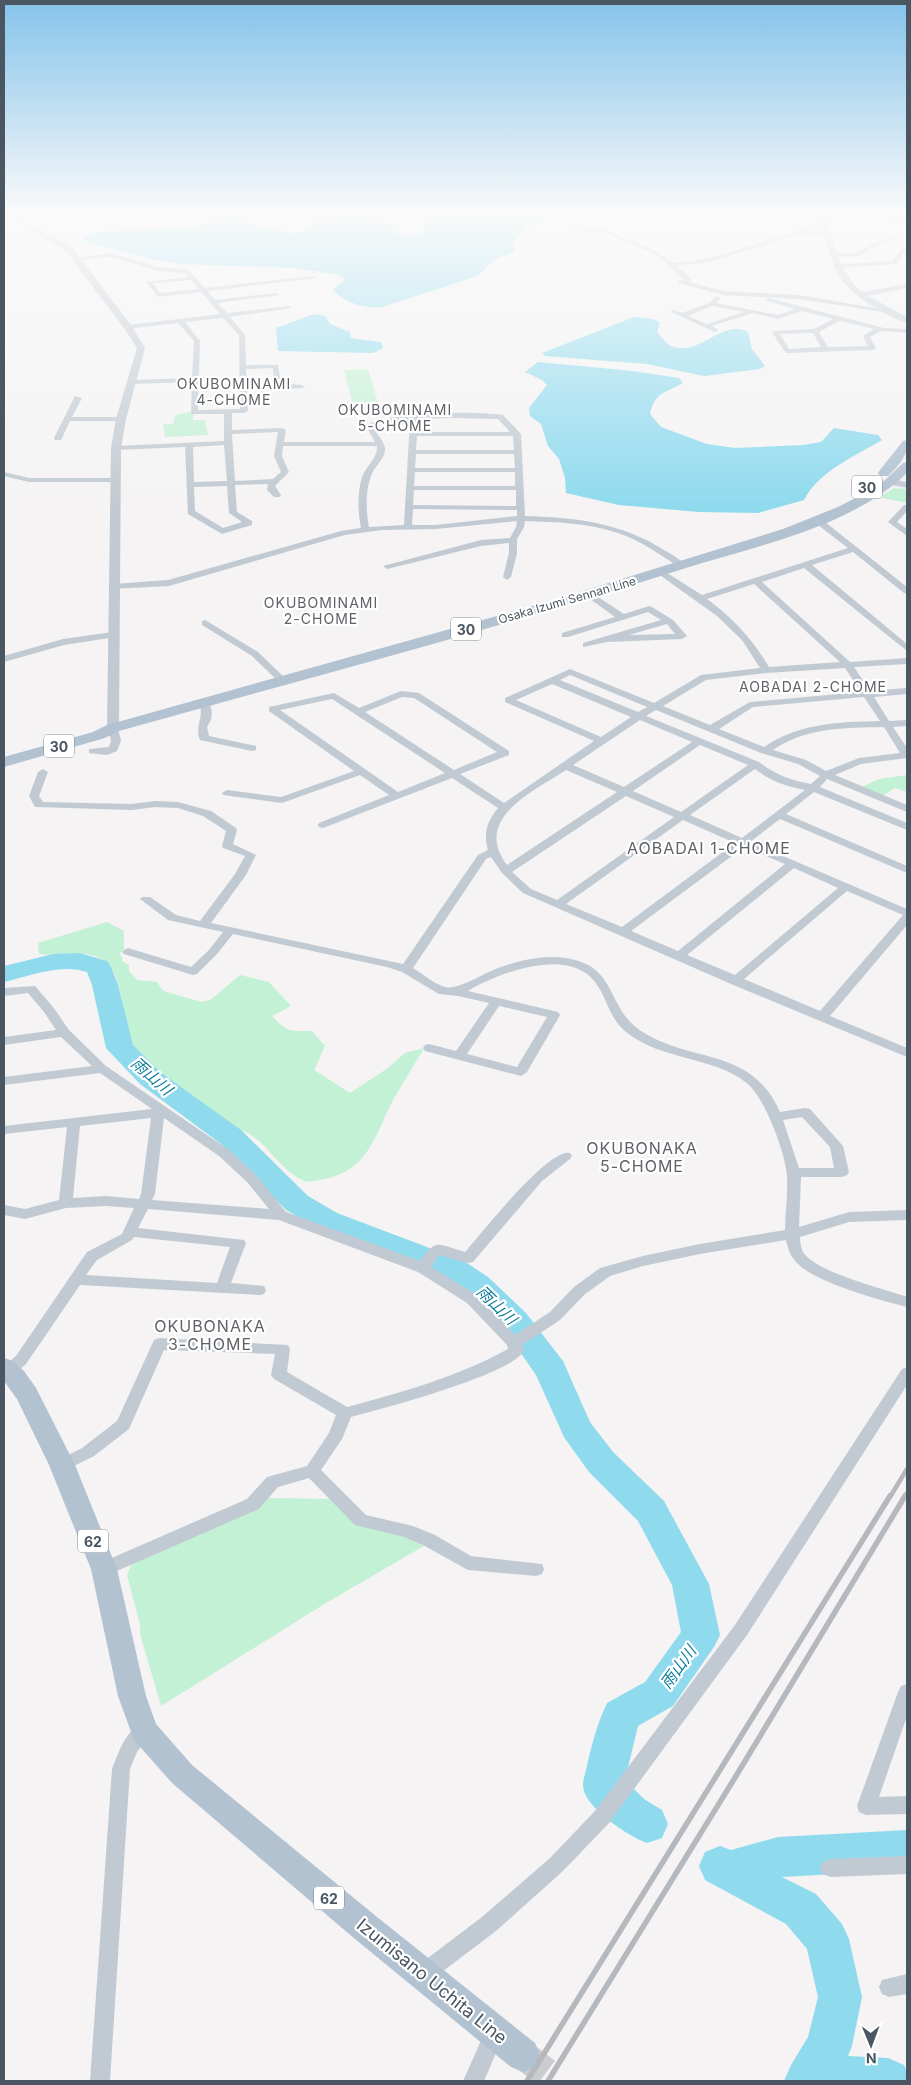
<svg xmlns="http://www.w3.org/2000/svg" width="911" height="2085" font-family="Inter,'Noto Sans JP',sans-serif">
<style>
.green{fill:#c3f1d5}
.water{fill:#90daee}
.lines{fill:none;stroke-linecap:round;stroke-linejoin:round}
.river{fill:#90daee;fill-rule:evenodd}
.primary-tunnel{stroke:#caccce;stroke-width:29;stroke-dasharray:29 15;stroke-linecap:butt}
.minor{fill:#c1cad2;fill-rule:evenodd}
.tertiary{fill:#c1cad2;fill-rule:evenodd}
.secondary{fill:#c1cbd6;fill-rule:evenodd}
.primary{fill:#b3c2d1;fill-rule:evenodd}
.rail-far1{stroke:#b5b8bd;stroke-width:4.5}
.rail{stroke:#b5b8bd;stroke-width:5.5}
.labels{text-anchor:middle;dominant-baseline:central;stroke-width:4.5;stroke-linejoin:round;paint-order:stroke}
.far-street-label{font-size:12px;fill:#4a5661;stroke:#fff}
.far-neighbourhood-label{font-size:14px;letter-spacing:1px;fill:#5f6368;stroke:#fff}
.shield{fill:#fff;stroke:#808990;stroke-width:1}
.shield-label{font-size:14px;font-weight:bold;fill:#4a5661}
.neighbourhood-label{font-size:16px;letter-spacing:1px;fill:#5f6368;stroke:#fff}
.water-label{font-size:16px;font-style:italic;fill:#0c7c9b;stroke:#fff}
.near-street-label{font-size:18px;fill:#4a5661;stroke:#fff}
</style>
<rect width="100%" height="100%" fill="#f5f3f3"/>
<path class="green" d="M368,369L378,403L353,404L344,370Z
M194,411L193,420H205L208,435L165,437L163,424H173L175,415Z
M894,488L907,489V503L879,497Z
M907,775V792L895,788L882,796L862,787L879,779Z
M107,922L124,931V949L119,954L123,958L122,961L129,965V971L137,980L157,982L163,991L202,1002L210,1000L240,975L269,982L291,1006L272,1016C288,1033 290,1031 312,1031L325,1046L314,1070L350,1093L388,1068L405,1053L424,1048C414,1065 403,1083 393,1100C375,1135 368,1171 324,1179C318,1180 310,1183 305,1181C279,1171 268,1142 244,1131L237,1134C205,1110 170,1087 142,1057C139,1053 134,1050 132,1045C123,1025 123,976 106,962C89,948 59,957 39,954L38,943Z
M266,1498L337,1499L362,1523L429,1543L326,1603L161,1706L140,1634V1624L127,1575L133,1561Z"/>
<path class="water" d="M441,213H550L535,224L525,228L514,243L515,252L495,259L478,276L382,307C363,309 348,303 333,291L336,286L343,282L344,279L339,275L295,268L180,264L157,260L83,241L88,234L103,231L189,228L206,225L211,220L230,218L246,219L255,226L292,233L304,232L319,219L340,217L379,219L388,224L395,232L406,236L417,235L426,229V224L433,216Z
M314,314L325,316L330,324L350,332L351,338L381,342L383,348L373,353L278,351L276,328Z
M634,317L653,319L660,323L657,332C661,336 666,344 671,346C699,358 722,318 748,332L752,349L765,366L760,369L704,376L647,364L545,356L542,353Z
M538,362L633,371L679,378L683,383C665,393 655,392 650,414L661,427L707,444L735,448L803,445L821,442L834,428L878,435L882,440C855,456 819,471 804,500L758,513L699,512L619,505L566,493L565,478L559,459L548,446L541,424L530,416L529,408L547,385L542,380L525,372Z"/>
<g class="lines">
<path class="river" d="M80,953L107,961L111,967L118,985L133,1045L160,1072L241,1130L308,1196L337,1213L464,1261L488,1277L526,1313L563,1361L590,1422L613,1452L664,1501L709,1584L720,1635L714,1647L673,1706L638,1726L625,1780L644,1799L662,1810L668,1824L662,1838L647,1843C628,1836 583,1807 583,1785C583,1780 585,1774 586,1770C591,1747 597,1724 607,1703L645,1682L681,1632L672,1585L638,1521L589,1472L564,1437L536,1375L504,1329L466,1293L442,1277L315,1227L286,1210L221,1144L140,1084L106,1048L92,985L87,972C60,963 30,976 4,982V966L53,954Z
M907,1830V1870L782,1877L816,1894L842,1924L849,1939L862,1997L852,2046L848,2056L888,2058L904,2065L907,2072V2081H784L791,2065L808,2037L818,1997L807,1949L786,1924L705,1880L699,1866L705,1852L720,1846L731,1850L778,1837Z"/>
<path class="primary-tunnel" d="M523,2055L558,2081"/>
<path class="minor" d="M568,222L592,230L604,229L652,249L673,263L707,259L801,230L831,232L829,235L801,234L710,262L677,266L692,280L688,282L723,291L798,295L893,311L890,313L798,299L723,295L678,283V281L684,279L662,259L648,251L601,232L592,234L566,225Z
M893,236L898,237L870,249L860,256L835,257L832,255L835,253H857L866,247Z
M907,248V252H904L897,264L839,268L836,266L839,264L893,261L900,250Z
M112,253L158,267L188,270L205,288L313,276L316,278L208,291L215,300L277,293L280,295L218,303L227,313L289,306L292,308L230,317L245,335L246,365H278L281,383L301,385L305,387C300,390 257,388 247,388L248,411L244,413H232V430L282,428L286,430L284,442H375L366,426C385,411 478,411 503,415L521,434L525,516C574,517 622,523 664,550C671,554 680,559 686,565L679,567C659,554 640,540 618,533C589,523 555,522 525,521L524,527L517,539V553L511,577L507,580L503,577L509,553V543L481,546L387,569L383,566L481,540L510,538L516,527L517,521L436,529L382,530L345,535L169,586L110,589V585L113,584L168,580L341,531L361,528C358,512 357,493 362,477C366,466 378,458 377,446H283L282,456L289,472L275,486L281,495L280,497H274L267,490L268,484L235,485L237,512L252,521V525L222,534L188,514L185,447L116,450L112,448L116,446L224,441V414H191L192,382L130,384L129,382L133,380L192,378L194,341L178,323L128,329L125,327L128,325L220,314L201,292L158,297L146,282L188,277L184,273L157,271L112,257L76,260L73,258ZM191,280L198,289L160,293L153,283ZM223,318L239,335L240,409L198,410L200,341L185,322ZM273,368L274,383L247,384L246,369ZM453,418L498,419L510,432H417L418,419ZM410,420L404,525L369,527C366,511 365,492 371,476C374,466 386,459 385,448C384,440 376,435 374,427L381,424ZM278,432L274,456L281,472L273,479L235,481L232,434ZM417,436H513L514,450H416ZM224,445L227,481L194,482L193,447ZM416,454H514L515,468H415ZM415,472H515V486H414ZM227,486L229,513L242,522L223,528L195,511L194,487ZM414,490H516V506L413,505ZM413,509L517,510V516L436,525H412Z
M717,296L720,298L716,303L778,315L795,309L767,301V299L769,298L884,328L907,329V333L881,331L870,337L876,348L873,350L787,353L785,352L772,332L773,331L814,329L833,319L802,311L778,319L753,313L712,326L718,330L715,332L671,312L674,310L682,313L709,303ZM712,306L744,312L707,324L688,316ZM840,321L874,329L863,336L868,346L828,347L819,332ZM813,333L821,347L789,349L780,334Z
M75,396L82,398L72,417H121L125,419L121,421H70L61,440H55L54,438Z
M4,472L29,478H115L119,480L115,482H29L4,476Z
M904,505H907V511L897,522L907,529V536L888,522Z
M814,518H820L907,587V594L904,593L853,552L812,565L907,644V651L804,568L762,582L850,662L907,658V664L854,667L870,691L907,688V694L874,697L889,721L907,720V726L893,727L907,748V758L861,764L835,775L907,805V812L827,779L820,787L907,823V830L814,792L786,814L907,866V873L780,819L750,842L907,909V925L830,1016L907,1048V1057L731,984L523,893L502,873L491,857L486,859L413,968C423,974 434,984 445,987C457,991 488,971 501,967C521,960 544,955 565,958C618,965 606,1008 641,1031C691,1064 751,1046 780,1112L805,1108L810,1109L843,1146L849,1172L847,1175L842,1177H801L799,1227L849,1212L907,1210V1220L849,1222L800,1237C800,1241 801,1248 803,1252C817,1273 882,1288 907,1297V1307C880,1300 817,1283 798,1264C791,1257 788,1250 786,1240L700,1254L643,1266L610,1276L584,1295L560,1320L522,1345L524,1351C510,1375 382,1409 351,1417L342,1439L321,1470L366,1515L413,1526L435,1535L471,1556L542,1564L544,1569L542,1574L536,1576L468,1570L423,1545L404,1537L355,1525L309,1478L278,1487L259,1509L110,1574L104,1576L98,1574L96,1569L98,1564L247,1499L267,1477L307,1466L329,1433L336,1415L274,1379L271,1375L275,1354L164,1350L129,1429L94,1456L68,1469L62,1471L56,1469L54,1465L56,1461L82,1448L117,1421L154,1340L159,1338L288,1345L290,1349L287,1372L347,1407C403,1392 457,1377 508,1349L507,1345L467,1303L418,1272L279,1220L148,1209L138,1228L244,1240L246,1243L231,1283L264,1286L266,1290L264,1294L259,1295L80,1285L26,1364L13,1375H4V1366L16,1356L87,1252L122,1234L134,1208L106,1206L66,1208L25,1219L4,1215V1205L25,1209L59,1200L67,1127L4,1134V1126L152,1109L100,1073L4,1085V1077L92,1066L61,1037L4,1045V1037L56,1030L44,1012L28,993L4,996V988L35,986L53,1007L69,1030L106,1066L229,1150L257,1176L286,1212L420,1261C437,1237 438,1245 465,1252C481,1234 549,1147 570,1153L572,1156L570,1159L542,1181L473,1262L468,1263L439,1255L431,1267L477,1295L515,1335L550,1312L574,1287L600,1268L643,1256L700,1244L785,1230C785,1213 788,1195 787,1177C786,1154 766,1103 751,1087C743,1079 732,1073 722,1069C692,1057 660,1055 633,1037C608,1021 610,1002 595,982C568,946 498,973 468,991L558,1012L560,1015L527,1072L521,1076L425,1051L423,1048L425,1045L429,1044L456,1051L489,1003L458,996L439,994L402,972L387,967L233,934L217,954L197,974L193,975L124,954L122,952L124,950L128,948L191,967L209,950L223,932L168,920L140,899L142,897H150L176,915L200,921L235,874L245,856L223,848L222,846L226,831L203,816L178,808L155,807L132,810L35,807L29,796L38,772L43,769L48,772L39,796L43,802L132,804L155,801L178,802L211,811L236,828L237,830L233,844L256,855L246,875L211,923L403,964L478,855L488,850C483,834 487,821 498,808L452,778L323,828L319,827L318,825L319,823L389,795L360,775L282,803L223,795L222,793L227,790L281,797L354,771L269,711V707L334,693L359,708L401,691L419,693L509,751V755L460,774L504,803L594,741L505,702V698L570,669L654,703L701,675L760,668L742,640L717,616L657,573L664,571L702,595L848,548L814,522ZM754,584L840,662L769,667C753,640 733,618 707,599ZM845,668L861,692L750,702L710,725L663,706L706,680L766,673ZM570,675L647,707L638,712L560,680ZM552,684L631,717L601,737L516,700ZM402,697L414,698L497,752L454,770L365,712ZM864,697L880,721C839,722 799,723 764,747L719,729L753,707ZM332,699L445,773L398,792L280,710ZM656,710L761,753L798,764L820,776L811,784C790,780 776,775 759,762L646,716ZM640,720L692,742L624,787L573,765ZM884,727L900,753L859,758L826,771L806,760L773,750C806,727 845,728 884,727ZM700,745L748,765L681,812L633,791ZM755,769C771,781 785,786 805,790L742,838L690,815ZM566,770L617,792L507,865C472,818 533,792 566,770ZM626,796L674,817L557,900L531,889L512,872ZM683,820L735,843L622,927L566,904ZM744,847L785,864L678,951L631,931ZM794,868L838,888L735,975L687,955ZM847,891L903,915L820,1011L744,979ZM499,1006L547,1017L517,1067L467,1054ZM802,1117L830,1147L834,1168H799L783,1120ZM151,1118L141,1194L139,1199L106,1196L73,1198L80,1126ZM164,1118L219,1156L247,1182L269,1209L152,1200L155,1194ZM134,1237L230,1247L217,1283L86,1275L97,1260L132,1240Z
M589,591L624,614L649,606L652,607L673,620L687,636L682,639L607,642L583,647V643L661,620L648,612L568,637H562V633L615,617L586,596V592ZM667,624L675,634L629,635Z
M205,620L258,652L285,678V682H279L252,656L202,625V621Z
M113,632L116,633V637L64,645L4,662V656L63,639Z
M204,699L209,702C213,711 213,719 207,727L209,736L256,746V750L252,751L200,740C194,725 205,718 199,702Z
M113,725L118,728L121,741L117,751L107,755L89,753V749L109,747L111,741L108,728Z
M907,1367V1385L747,1635L609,1823L563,1871L496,1931L430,1981L423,1984L416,1981L413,1974L416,1967L482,1917L549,1859L595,1811L735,1625L902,1369Z
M907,1684V1716L879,1797L907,1796V1814L866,1815L859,1812L857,1806L898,1692L901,1686Z
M144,1723L150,1725L153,1731L137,1752L130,1769L110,2081H90L112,1769C119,1752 125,1730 144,1723Z
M907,1856V1874L830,1877L823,1874L820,1868L823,1862L830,1859Z
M907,1974V1994L889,1997L882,1994L879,1987L882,1980Z
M495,2022L502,2025L505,2032L484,2081H463L488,2025Z"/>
<path class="tertiary" d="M4,213H11L71,246L131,325L145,348L126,419L121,448L119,728L113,732L107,728L111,448L116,419L137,348L124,328L65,250L4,215Z
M818,213H826C834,240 838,273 862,292L907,284V288L868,296L907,317V323C896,320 886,314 876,308C832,284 831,258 818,213Z
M891,479L907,482V488L887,484L886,482L887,480Z"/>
<path class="secondary" d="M870,213H881L907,220V225Z"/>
<path class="primary" d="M907,440C908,456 900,464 888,476H880L878,473L880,470L903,441Z
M907,462V473C851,527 759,545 686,568C499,628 308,678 119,731L105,738L4,767V757L93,732L107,725L557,599L783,529L838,507L863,494L885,480L903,463Z
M4,1358L13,1361L24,1371L36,1388L75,1465L117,1569L146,1696L156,1724L192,1765L377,1917L535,2043L540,2055L535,2067L523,2072L511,2067L355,1939L172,1783L134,1740L118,1696L91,1569L49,1465L17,1399L4,1381Z"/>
<path class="rail-far1" d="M890,1497L907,1469
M905,1497L907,1493"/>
<path class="rail" d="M527,2081L890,1496
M548,2081L736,1776L905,1496"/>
</g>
<linearGradient id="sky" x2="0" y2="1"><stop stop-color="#85c3ea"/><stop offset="0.42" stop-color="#fafafa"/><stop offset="1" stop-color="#fafafa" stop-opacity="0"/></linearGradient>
<rect width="911" height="505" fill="url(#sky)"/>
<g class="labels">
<g class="far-street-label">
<text transform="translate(567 600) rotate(-16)">Osaka Izumi Sennan Line</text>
</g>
<g class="far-neighbourhood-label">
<text x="234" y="383">OKUBOMINAMI<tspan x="234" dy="16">4-CHOME</tspan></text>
<text x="395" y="409">OKUBOMINAMI<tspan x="395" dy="16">5-CHOME</tspan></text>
<text x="321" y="602">OKUBOMINAMI<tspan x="321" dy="16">2-CHOME</tspan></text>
<text x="813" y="686">AOBADAI 2-CHOME</text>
</g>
<g class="shield">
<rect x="852" y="475.5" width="30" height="23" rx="4"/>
<rect x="451" y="617.5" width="30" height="23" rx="4"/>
<rect x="44" y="734.5" width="30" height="23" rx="4"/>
<rect x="78" y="1529.5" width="30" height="23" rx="4"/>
<rect x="314" y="1886.5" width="30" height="23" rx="4"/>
</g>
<g class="shield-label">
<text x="867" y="487">30</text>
<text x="466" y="629">30</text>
<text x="59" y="746">30</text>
<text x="93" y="1541">62</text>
<text x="329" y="1898">62</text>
</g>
<g class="neighbourhood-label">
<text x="709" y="848">AOBADAI 1-CHOME</text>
<text x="642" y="1148">OKUBONAKA<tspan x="642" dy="18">5-CHOME</tspan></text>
<text x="210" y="1326">OKUBONAKA<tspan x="210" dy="18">3-CHOME</tspan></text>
</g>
<g class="water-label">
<text transform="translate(152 1076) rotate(41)">雨山川</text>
<text transform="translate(497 1305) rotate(44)">雨山川</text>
<text transform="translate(678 1667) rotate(-54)">雨山川</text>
</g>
<g class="near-street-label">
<text transform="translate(432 1981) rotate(39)">Izumisano Uchita Line</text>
</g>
</g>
<rect width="911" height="2085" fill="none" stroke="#4a5661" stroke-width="10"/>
<g transform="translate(871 2045) rotate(179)" stroke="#ffffff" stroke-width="4" paint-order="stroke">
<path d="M0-4L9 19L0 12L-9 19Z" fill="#4a5661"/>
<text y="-8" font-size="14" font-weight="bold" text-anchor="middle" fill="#4a5661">N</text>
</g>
</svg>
